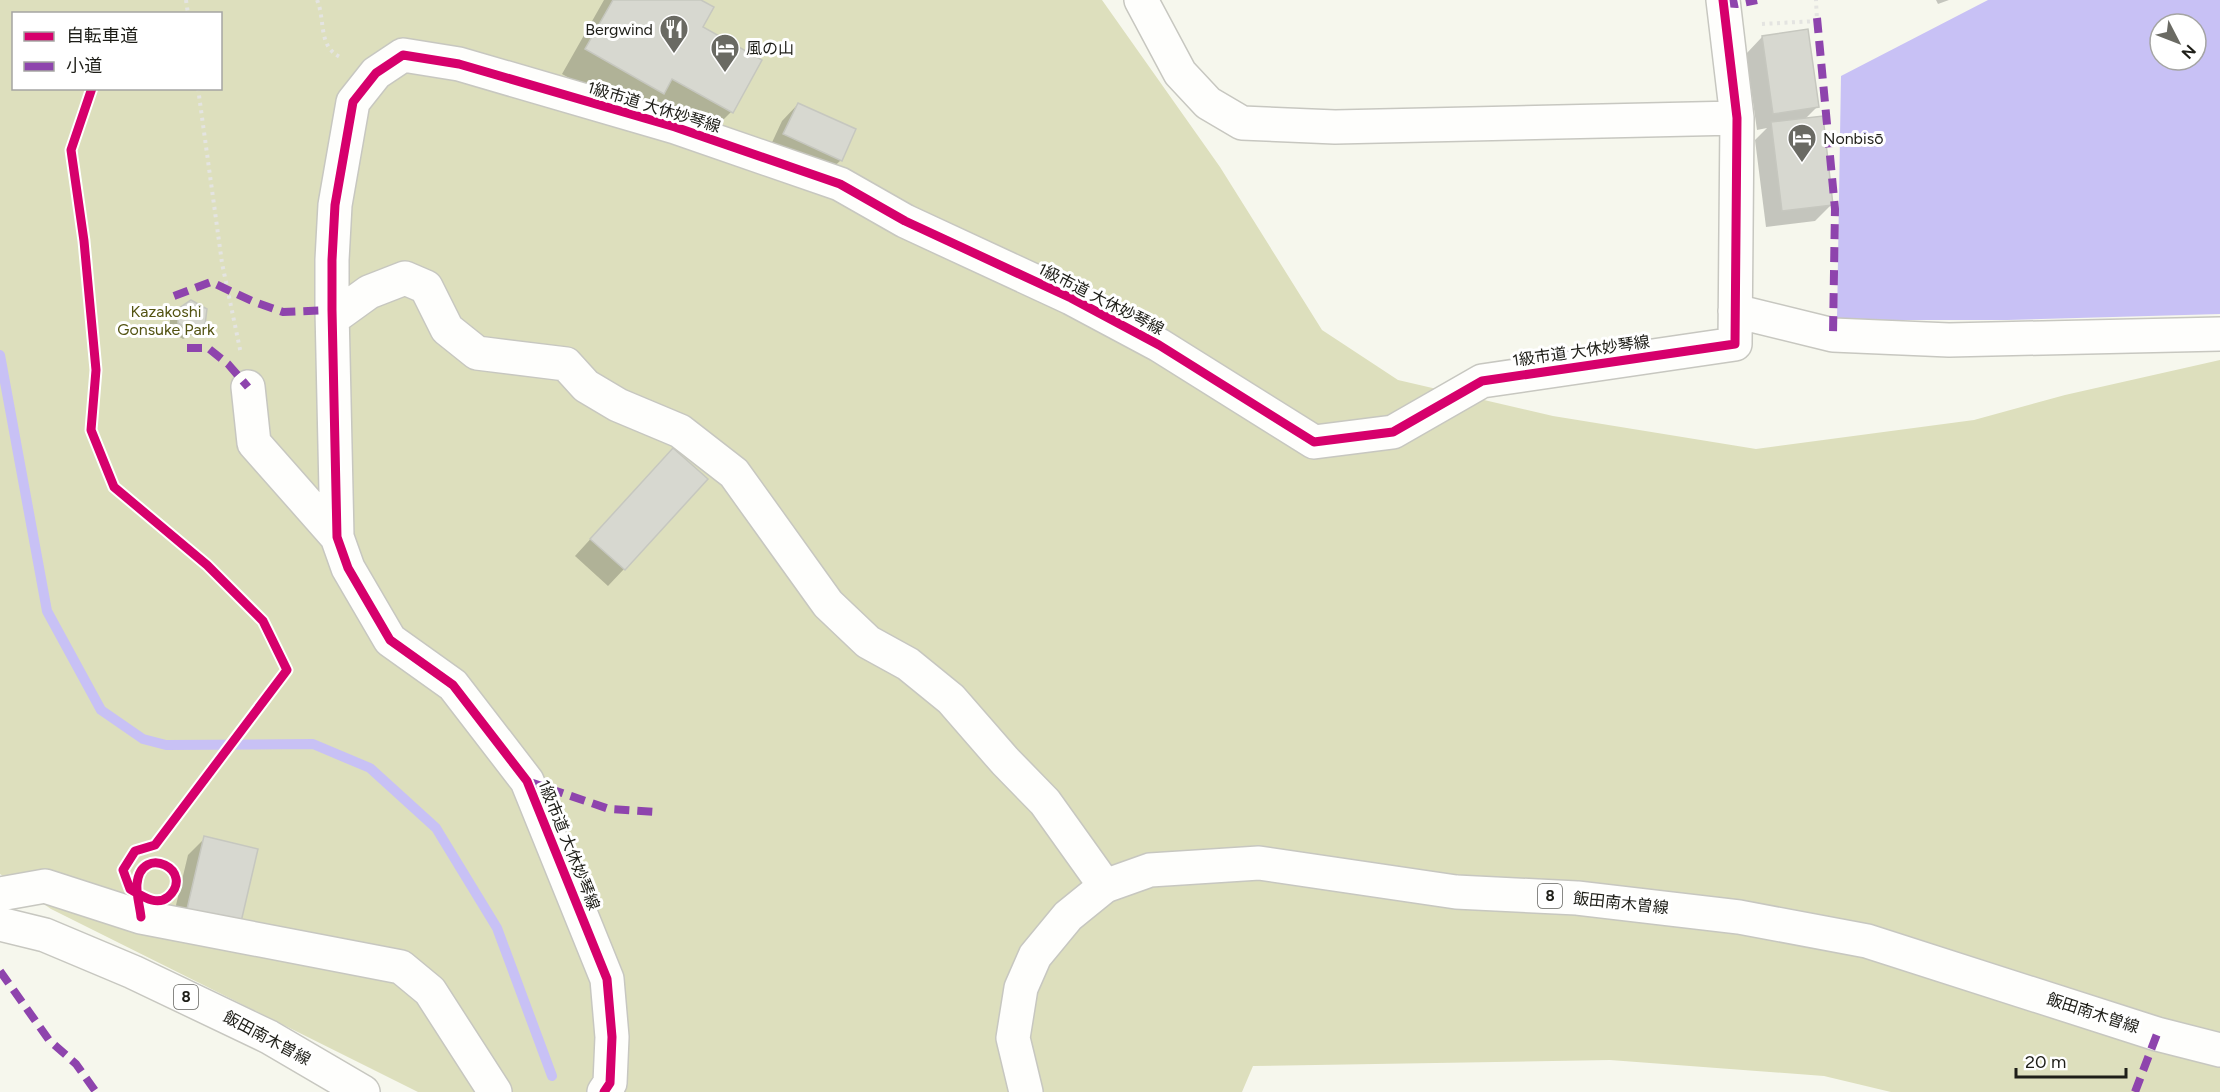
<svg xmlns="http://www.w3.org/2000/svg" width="2220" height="1092" font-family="Figtree,'Noto Sans JP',sans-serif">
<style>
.green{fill:#dddfbd;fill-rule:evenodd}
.water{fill:#c8c1f5;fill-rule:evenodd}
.shadow{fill:#0003}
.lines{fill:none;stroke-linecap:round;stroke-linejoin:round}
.stream{stroke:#c8c1f5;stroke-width:10}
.building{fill:#d7d8d0;stroke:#c6c7bf;stroke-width:1.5}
.minor-casing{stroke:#c7c7c0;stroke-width:36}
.major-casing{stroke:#c7c7c0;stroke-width:36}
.path{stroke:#e4e4e1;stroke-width:4;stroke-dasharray:3 4.5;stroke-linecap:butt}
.minor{stroke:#fefefc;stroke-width:33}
.major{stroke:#fefefc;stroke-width:33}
.quiet{stroke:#8e44ad;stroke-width:8;stroke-dasharray:15 8;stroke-linecap:butt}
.cycleway-casing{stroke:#fff;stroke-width:13}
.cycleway{stroke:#d6006c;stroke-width:9}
.labels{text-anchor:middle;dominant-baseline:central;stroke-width:6;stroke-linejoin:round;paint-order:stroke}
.shield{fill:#fff;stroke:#62625d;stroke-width:1.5}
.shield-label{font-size:15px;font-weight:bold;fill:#1e1e18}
.poi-label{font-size:16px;fill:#1e1e18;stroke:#fff;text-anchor:start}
.street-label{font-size:16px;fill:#1e1e18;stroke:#fff}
.park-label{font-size:16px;fill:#535312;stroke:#fff}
</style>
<rect width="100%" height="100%" fill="#f6f7ed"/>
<path class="green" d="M0,0H1102L1220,167L1322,330L1398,380L1553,416L1756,449L1974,420L2065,395L2220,360V1092H1891L1824,1076L1610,1060L1253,1066L1242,1092H418L51,909L0,874ZM14,14H220V88H14Z"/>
<path class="water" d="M1988,0H2220V314L2007,320H1837L1841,76ZM2160,24H2196V60H2160Z"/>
<path class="shadow" d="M604,0H697L701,28L731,112L707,136L639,117L562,74Z
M1936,0H1949L1938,4Z
M1762,37L1817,107L1804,120L1832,204L1815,221L1766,227L1755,140L1767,128L1757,130L1746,54Z
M798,104L841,160L824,176L768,151L782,121Z
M179,310L204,324L195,333L183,339L170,331V319Z
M657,466L624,569L608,586L575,556Z
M205,838L256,850L171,926L188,855Z"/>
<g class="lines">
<path class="stream" d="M0,355L47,611L101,710L143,739L166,745L313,744L370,768L436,828L497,928L552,1076"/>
</g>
<path class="building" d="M613,0H701L714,7L703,27L762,60L733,113L672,79L664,94L585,49Z
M1808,29L1819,107L1773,114L1762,36Z
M798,103L856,129L842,161L783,134Z
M1823,116L1833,205L1782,211L1771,122Z
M191,300L207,309L205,325L192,332L178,323V309Z
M673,448L708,479L625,570L590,539Z
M204,836L258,849L241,922L187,909Z"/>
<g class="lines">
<g class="minor-casing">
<path id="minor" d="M1141,0L1180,73L1208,103L1242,123L1335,127L1737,118
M1735,311L1833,335L1949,340L2220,334
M333,318L369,292L405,278L426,287L447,329L477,353L566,364L586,386L618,405L680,431L734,473L828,604L868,642L908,664L951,699L1005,761L1045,802L1105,886
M248,387L254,443L337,537
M0,894L45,886L141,917L401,967L430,991L495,1092
M604,1092L610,1083L612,1037L607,979L527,781L453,685L390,640L348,568L337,537L332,310V260L335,205L353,102L376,73L403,55L459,64L675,127L840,184L905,221L1071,298L1159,345L1314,442L1393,432L1482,381L1735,344L1737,118L1723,0"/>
</g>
<g class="major-casing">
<path id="major" d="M0,924L45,935L133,972L269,1037L363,1092
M1026,1092L1013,1038L1021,988L1035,956L1068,916L1105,886L1150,870L1259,863L1456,892L1577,898L1739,917L1867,941L2157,1034L2220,1050"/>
</g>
<path class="path" d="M186,0L188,14
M317,0C326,21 317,47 342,58
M1762,24L1817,21L1816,0
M198,88L222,263L241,354"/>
<use href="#minor" class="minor"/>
<use href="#major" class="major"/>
<path class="quiet" d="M1723,3L1737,4L1757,0
M1817,18L1835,209L1833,335
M174,296L211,282L252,301L283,312L332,310
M187,348H208L228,364L248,387
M527,781L609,809L656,812
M0,971L49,1040L76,1064L96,1092
M2135,1092L2157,1034"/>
<g class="cycleway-casing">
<path id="cycleway" d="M92,88L71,150L84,241L96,370L91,430L114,487L207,565L263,621L287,670L155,845L135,851L123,870L130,889C141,895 156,907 168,897C197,871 141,842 137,884C136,894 140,907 141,917
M604,1092L610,1083L612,1037L607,979L527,781L453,685L390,640L348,568L337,537L332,310V260L335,205L353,102L376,73L403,55L459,64L675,127L840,184L905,221L1071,298L1159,345L1314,442L1393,432L1482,381L1735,344L1737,118L1723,0"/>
</g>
<use href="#cycleway" class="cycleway"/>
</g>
<defs>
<g id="restaurant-pin" transform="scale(1.5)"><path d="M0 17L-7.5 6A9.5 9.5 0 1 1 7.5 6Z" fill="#6a6a63" stroke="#fff"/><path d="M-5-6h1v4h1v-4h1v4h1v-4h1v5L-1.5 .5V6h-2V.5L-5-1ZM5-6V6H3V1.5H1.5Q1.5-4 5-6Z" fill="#fff"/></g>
<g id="hotel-pin" transform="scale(1.5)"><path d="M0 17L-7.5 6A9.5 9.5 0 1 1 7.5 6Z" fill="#6a6a63" stroke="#fff"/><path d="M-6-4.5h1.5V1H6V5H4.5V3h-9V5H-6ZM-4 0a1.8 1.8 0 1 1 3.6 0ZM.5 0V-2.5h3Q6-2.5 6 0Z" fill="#fff"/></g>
</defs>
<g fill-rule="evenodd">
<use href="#restaurant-pin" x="674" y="29"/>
<use href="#hotel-pin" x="725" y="48"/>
<use href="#hotel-pin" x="1802" y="138"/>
</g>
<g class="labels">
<g class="shield">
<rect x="1538" y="884" width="24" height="24" rx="4.5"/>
<rect x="174" y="985" width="24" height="24" rx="4.5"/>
</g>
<g class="shield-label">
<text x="1550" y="896">8</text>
<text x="186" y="997">8</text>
</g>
<g class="poi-label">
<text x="653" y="29" text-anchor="end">Bergwind</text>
<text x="746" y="48">風の山</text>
<text x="1823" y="138">Nonbisō</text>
</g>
<g class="street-label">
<text transform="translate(654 107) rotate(17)">1級市道 大休妙琴線</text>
<text transform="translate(1101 299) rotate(27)">1級市道 大休妙琴線</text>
<text transform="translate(1581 351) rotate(-8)">1級市道 大休妙琴線</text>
<text transform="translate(569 845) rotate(68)">1級市道 大休妙琴線</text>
<text transform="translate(1621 903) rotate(6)">飯田南木曽線</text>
<text transform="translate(2093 1013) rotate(18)">飯田南木曽線</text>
<text transform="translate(267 1038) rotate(28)">飯田南木曽線</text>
</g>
<g class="park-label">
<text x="166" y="311">Kazakoshi<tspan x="166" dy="18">Gonsuke Park</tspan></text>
</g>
</g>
<rect x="12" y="12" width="210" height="78" fill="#ffffff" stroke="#a5a5a3" stroke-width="1.5"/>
<rect x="24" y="32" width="30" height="9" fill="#d6006c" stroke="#a5a5a3" stroke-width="1.5"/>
<text x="66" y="42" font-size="18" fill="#1e1e18">自転車道</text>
<rect x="24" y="62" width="30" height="9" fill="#8e44ad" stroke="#a5a5a3" stroke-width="1.5"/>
<text x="66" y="72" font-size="18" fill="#1e1e18">小道</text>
<g transform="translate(2178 42) rotate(132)"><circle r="28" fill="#ffffff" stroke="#a5a5a3" stroke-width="1.5"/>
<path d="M0-4.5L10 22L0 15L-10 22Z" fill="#6a6a63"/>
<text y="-9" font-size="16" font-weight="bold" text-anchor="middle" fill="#1e1e18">N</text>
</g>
<path d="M2016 1068v9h110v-9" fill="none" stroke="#1e1e18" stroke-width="3"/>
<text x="2025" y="1068" font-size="18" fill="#1e1e18" stroke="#ffffff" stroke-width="4.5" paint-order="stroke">20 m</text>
</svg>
